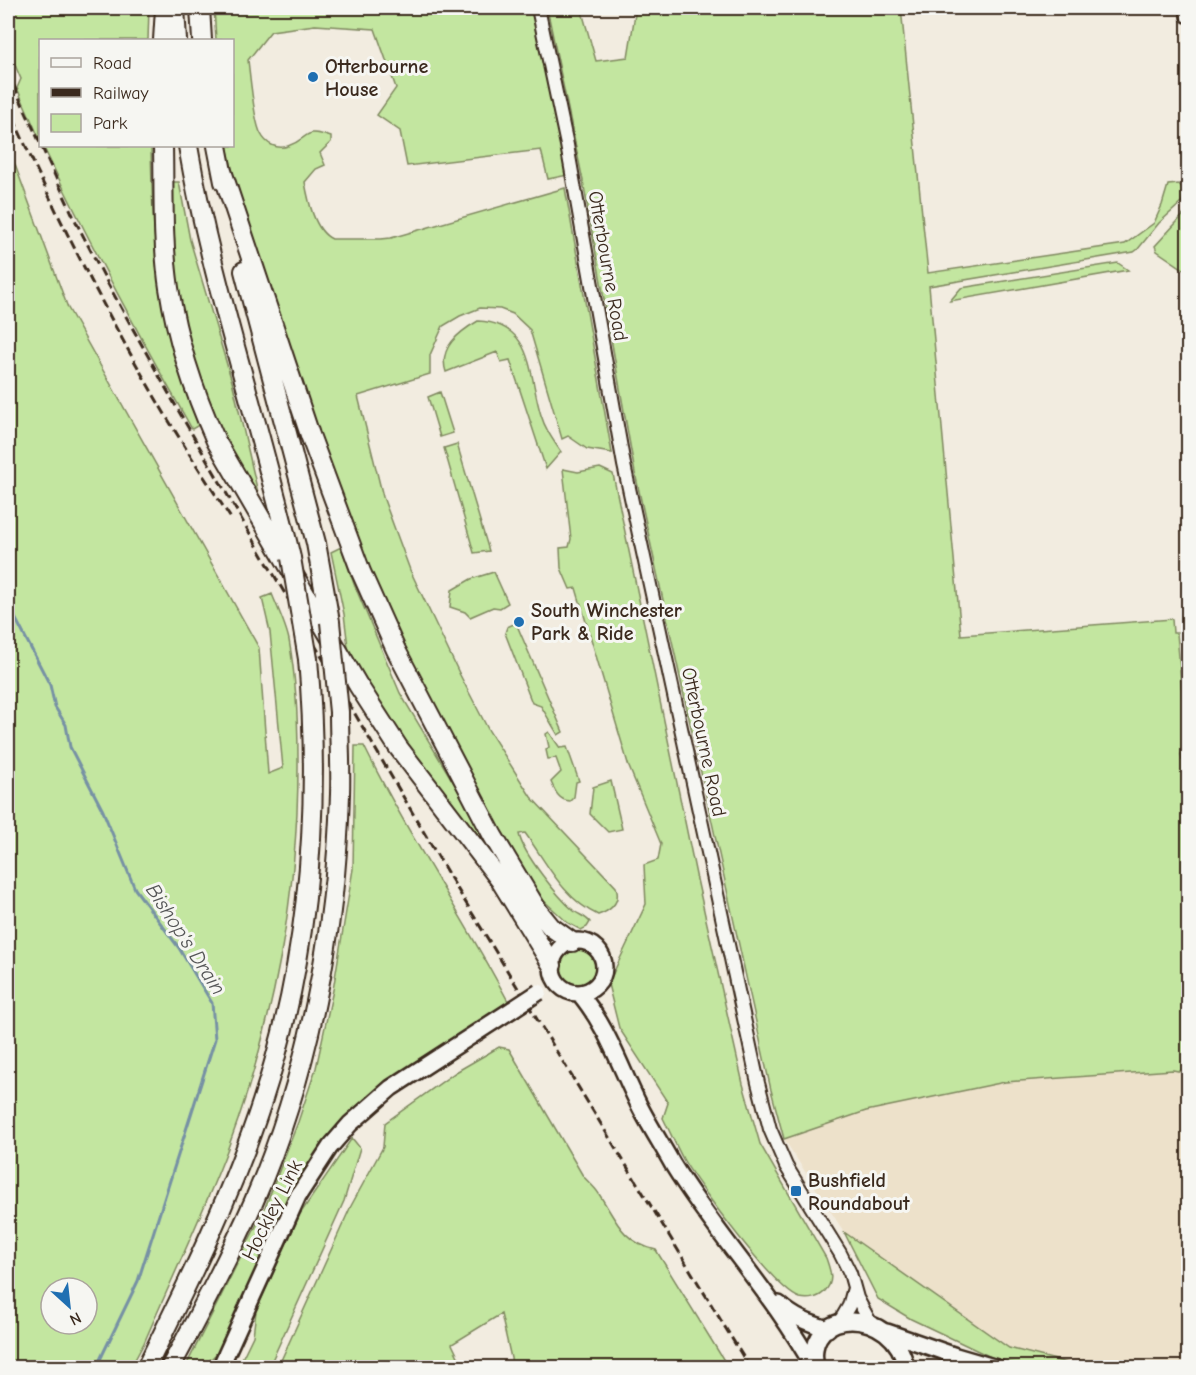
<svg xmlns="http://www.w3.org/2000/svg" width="1196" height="1375" font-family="'Comic Neue',sans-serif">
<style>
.built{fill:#ede1ca}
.green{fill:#c3e6a0;stroke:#7f885f;stroke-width:1.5;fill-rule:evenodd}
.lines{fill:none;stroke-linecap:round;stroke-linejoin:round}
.stream{stroke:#7691a4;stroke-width:3}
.minor-casing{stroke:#3b2a1e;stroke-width:16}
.major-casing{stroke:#3b2a1e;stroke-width:20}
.highway-casing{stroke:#3b2a1e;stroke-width:22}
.minor{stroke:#f6f6f2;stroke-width:12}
.major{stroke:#f6f6f2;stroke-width:15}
.highway{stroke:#f6f6f2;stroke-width:18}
.rail{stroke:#3b2a1e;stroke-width:3;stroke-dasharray:9 4.5;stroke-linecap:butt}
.major-bridge-casing{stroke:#3b2a1e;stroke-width:20;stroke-linecap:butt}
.highway-bridge-casing{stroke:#3b2a1e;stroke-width:22;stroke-linecap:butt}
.major-bridge{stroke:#f6f6f2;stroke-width:15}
.highway-bridge{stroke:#f6f6f2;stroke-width:18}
.poi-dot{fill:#1f6fb2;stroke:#f6f6f2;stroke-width:2}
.labels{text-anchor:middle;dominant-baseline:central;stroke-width:6;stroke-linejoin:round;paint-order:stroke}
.poi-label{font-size:20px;font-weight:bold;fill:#3b2a1e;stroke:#f6f6f2;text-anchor:start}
.street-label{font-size:20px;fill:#3b2a1e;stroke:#f6f6f2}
.water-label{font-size:21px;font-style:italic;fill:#545556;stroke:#f6f6f2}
</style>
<rect width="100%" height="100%" fill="#f2ece0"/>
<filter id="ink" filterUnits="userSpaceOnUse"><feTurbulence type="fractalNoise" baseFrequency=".0167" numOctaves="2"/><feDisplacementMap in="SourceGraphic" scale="12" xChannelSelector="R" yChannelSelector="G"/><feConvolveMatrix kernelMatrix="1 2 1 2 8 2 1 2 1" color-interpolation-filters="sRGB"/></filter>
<g filter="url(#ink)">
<path class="built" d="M1173,1070L1188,1073V1367H1083L1010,1348L844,1232L784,1139L866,1111L1005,1082Z"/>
<path class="green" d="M8,8H149L148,40H40V140L17,88L21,79L8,49Z
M214,8H532L568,175L548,179L541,150L407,166L400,131L377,115L396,88L375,29L315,25L271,31L248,60C250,76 254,123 261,134C266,144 277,150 288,146C311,138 302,127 331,137V142L320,153L325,165L316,169L305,182C308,199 314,231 332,239H381L391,238L565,188L612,453L587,449L568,436L562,439L530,330L513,314L500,309L480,308L460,316L443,326L430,355V374L358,396L383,497L410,570L460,675L489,731L531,797L616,887C621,902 612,910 598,915C563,899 547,863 525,833L519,834C523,854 558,897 574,911C579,915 585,916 590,922L587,927L581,930L568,923L542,899L531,885L506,844L427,699L354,540L237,190L227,146H232V40H216Z
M547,8H581L596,61L628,57L636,8H901L928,273L1125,244L1154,223L1162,205L1168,185L1179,184L1186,192L1181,203L1159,223L1138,249L1134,252L929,286L961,635L1172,619L1173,633H1177L1187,753L1181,754L1182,760H1185L1188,782V1073L1173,1070L1005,1082L866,1111L784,1139L771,1090L635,473L583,181Z
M8,146L68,308L259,648L268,774L283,768L270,632L262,598L272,594C278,609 286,625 289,640C296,679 298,719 298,758C299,890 274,1024 228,1148C203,1214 172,1278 144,1343L131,1367H8ZM51,1288H87V1324H51Z
M43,146H151C152,184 152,223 157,260C163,315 178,375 199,425L192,429C139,336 89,242 43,146Z
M173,182H179L190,240L233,385L262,510C217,432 173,322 171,233C170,216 172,199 173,182Z
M1188,210V272L1157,251L1155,246Z
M1118,263L1128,270L950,301L961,288Z
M478,321C535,324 528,374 541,415C545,429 553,440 561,452L546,469L510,360L501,362L497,352L446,372C438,348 459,332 478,321Z
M440,392L453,433L440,437L428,397Z
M457,444L489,551L474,553L444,448Z
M600,468L613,474L696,875L743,1084L760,1144L826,1258C830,1270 835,1281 825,1291C819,1298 809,1300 800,1298C776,1291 697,1184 683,1159C676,1146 670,1132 663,1118L668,1103L619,1028L608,984L646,904L644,865L658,860L661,844L629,767L576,588L570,589L561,568L560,548L569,547L571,539L563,469L578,472Z
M341,547L354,584L400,693L495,852L490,858L409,748L349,655L344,614L331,552Z
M494,572L508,603L500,608L493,607L470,617L465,612L450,607L452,590L471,579Z
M516,623L563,732L558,735L541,706L532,703L505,633L507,627Z
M549,732L560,748L567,747L579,781L576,782L574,797L570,801C559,801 555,791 551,782L561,772L556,758L548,759L546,750L549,747L546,734Z
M355,746H364C407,834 463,916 509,1003L413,1063L367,1099L335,1132L306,1171L280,1218L220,1350L203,1367L185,1368L264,1210L298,1122L316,1068L333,990L353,869Z
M611,781L622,829L608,832L590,814L593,787Z
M559 967a18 18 0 1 1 36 0a18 18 0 1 1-36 0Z
M499,1047L509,1049L583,1176C588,1182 595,1187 599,1194C616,1220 622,1242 656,1250L728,1367H513L501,1314L452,1344L463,1367H278L351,1206L383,1147L385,1123L456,1072Z
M352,1138L360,1148L344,1201L269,1367H238L253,1336L256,1311L300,1214Z
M844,1232L1009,1348L1083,1367H1029L995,1359L911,1319L878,1299Z"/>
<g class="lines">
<path class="stream" d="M8,604L50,685L55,707L66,725L70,747L103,811L135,889L179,948L212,1003L215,1039L138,1281L96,1368"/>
<g class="minor-casing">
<path id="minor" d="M538,8L567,145L624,465L758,1083L770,1129L786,1166L840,1253L850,1273L857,1298L871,1324
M1187,16L1188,8
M839,1323L849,1306L854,1288"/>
</g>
<g class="major-casing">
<path id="major" d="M552 967a26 26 0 1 1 52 0a26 26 0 1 1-52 0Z
M579,993C607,1026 620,1067 639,1105C649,1125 662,1145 673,1165C716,1235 774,1295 814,1368
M779,1304C794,1318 809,1323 828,1329
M887,1332L956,1356L997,1368
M816,1367C802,1306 895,1305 906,1368
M220,1368L298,1196L330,1147L350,1124L391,1088L513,1009"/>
</g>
<g class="highway-casing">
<path id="highway" d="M175,8L177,40
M200,8L202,40
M163,40L165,9
M163,146C164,192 162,241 169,288C177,341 194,392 216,441L358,685L398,747L500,880L552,965
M188,146C212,285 259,420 291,558
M217,146L224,182
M222,171L310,435L361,572L396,650L493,836L538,911L551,927L572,942
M244,271L316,543L330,622
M146,1368C189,1281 232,1194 262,1102C309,959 321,809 308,659
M170,1368C200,1313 229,1258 254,1201C309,1074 336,931 340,794C341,767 339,739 339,712"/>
</g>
<use href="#minor" class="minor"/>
<use href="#major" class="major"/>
<use href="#highway" class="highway"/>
<path class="rail" d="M8,73L77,224L108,284L178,410L447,872L750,1368
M8,106C54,212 107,316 166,416C187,451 210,486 232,520"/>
<g class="major-bridge-casing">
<path id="major-bridge" d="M513,1009L539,992"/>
</g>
<g class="highway-bridge-casing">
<path id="highway-bridge" d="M291,558L308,659
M330,622L339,712"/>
</g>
<use href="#major-bridge" class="major-bridge"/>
<use href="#highway-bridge" class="highway-bridge"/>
</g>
</g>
<g class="poi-dot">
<circle cx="313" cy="77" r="6"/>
<circle cx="519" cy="622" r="6"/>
<rect x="790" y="1185" width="12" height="12" rx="3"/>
</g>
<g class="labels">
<g class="poi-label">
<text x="325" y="66">Otterbourne<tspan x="325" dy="23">House</tspan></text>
<text x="531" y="610">South Winchester<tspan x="531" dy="23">Park &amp; Ride</tspan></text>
<text x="808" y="1180">Bushfield<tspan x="808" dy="23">Roundabout</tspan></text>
</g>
<g class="street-label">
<text transform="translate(608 266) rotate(80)">Otterbourne Road</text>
<text transform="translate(704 742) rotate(78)">Otterbourne Road</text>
<text transform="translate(272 1210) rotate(-63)">Hockley Link</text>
</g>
<g class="water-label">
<text transform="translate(186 939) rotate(57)">Bishop's Drain</text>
</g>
</g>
<rect width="1196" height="1375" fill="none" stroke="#f6f6f2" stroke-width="30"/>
<rect x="15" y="15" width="1166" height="1345" fill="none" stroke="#3b2a1e" stroke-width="2" filter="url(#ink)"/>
<rect x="39" y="39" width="195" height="108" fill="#f6f6f2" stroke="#aba49d" stroke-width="1.5"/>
<rect x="51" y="58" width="30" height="9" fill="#f6f6f2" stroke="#aba49d" stroke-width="1.5"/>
<text x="93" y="69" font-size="18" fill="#3b2a1e">Road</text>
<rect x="51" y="88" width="30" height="9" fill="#3b2a1e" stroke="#aba49d" stroke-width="1.5"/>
<text x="93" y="99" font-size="18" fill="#3b2a1e">Railway</text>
<rect x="51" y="114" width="30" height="18" fill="#c3e6a0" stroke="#aba49d" stroke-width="1.5"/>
<text x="93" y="129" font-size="18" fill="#3b2a1e">Park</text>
<g transform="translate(69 1306) rotate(153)"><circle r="28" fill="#f6f6f2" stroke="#aba49d" stroke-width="1.5"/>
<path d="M0-4.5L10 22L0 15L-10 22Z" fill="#1f6fb2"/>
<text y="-9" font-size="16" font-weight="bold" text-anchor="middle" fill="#3b2a1e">N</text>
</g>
</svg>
